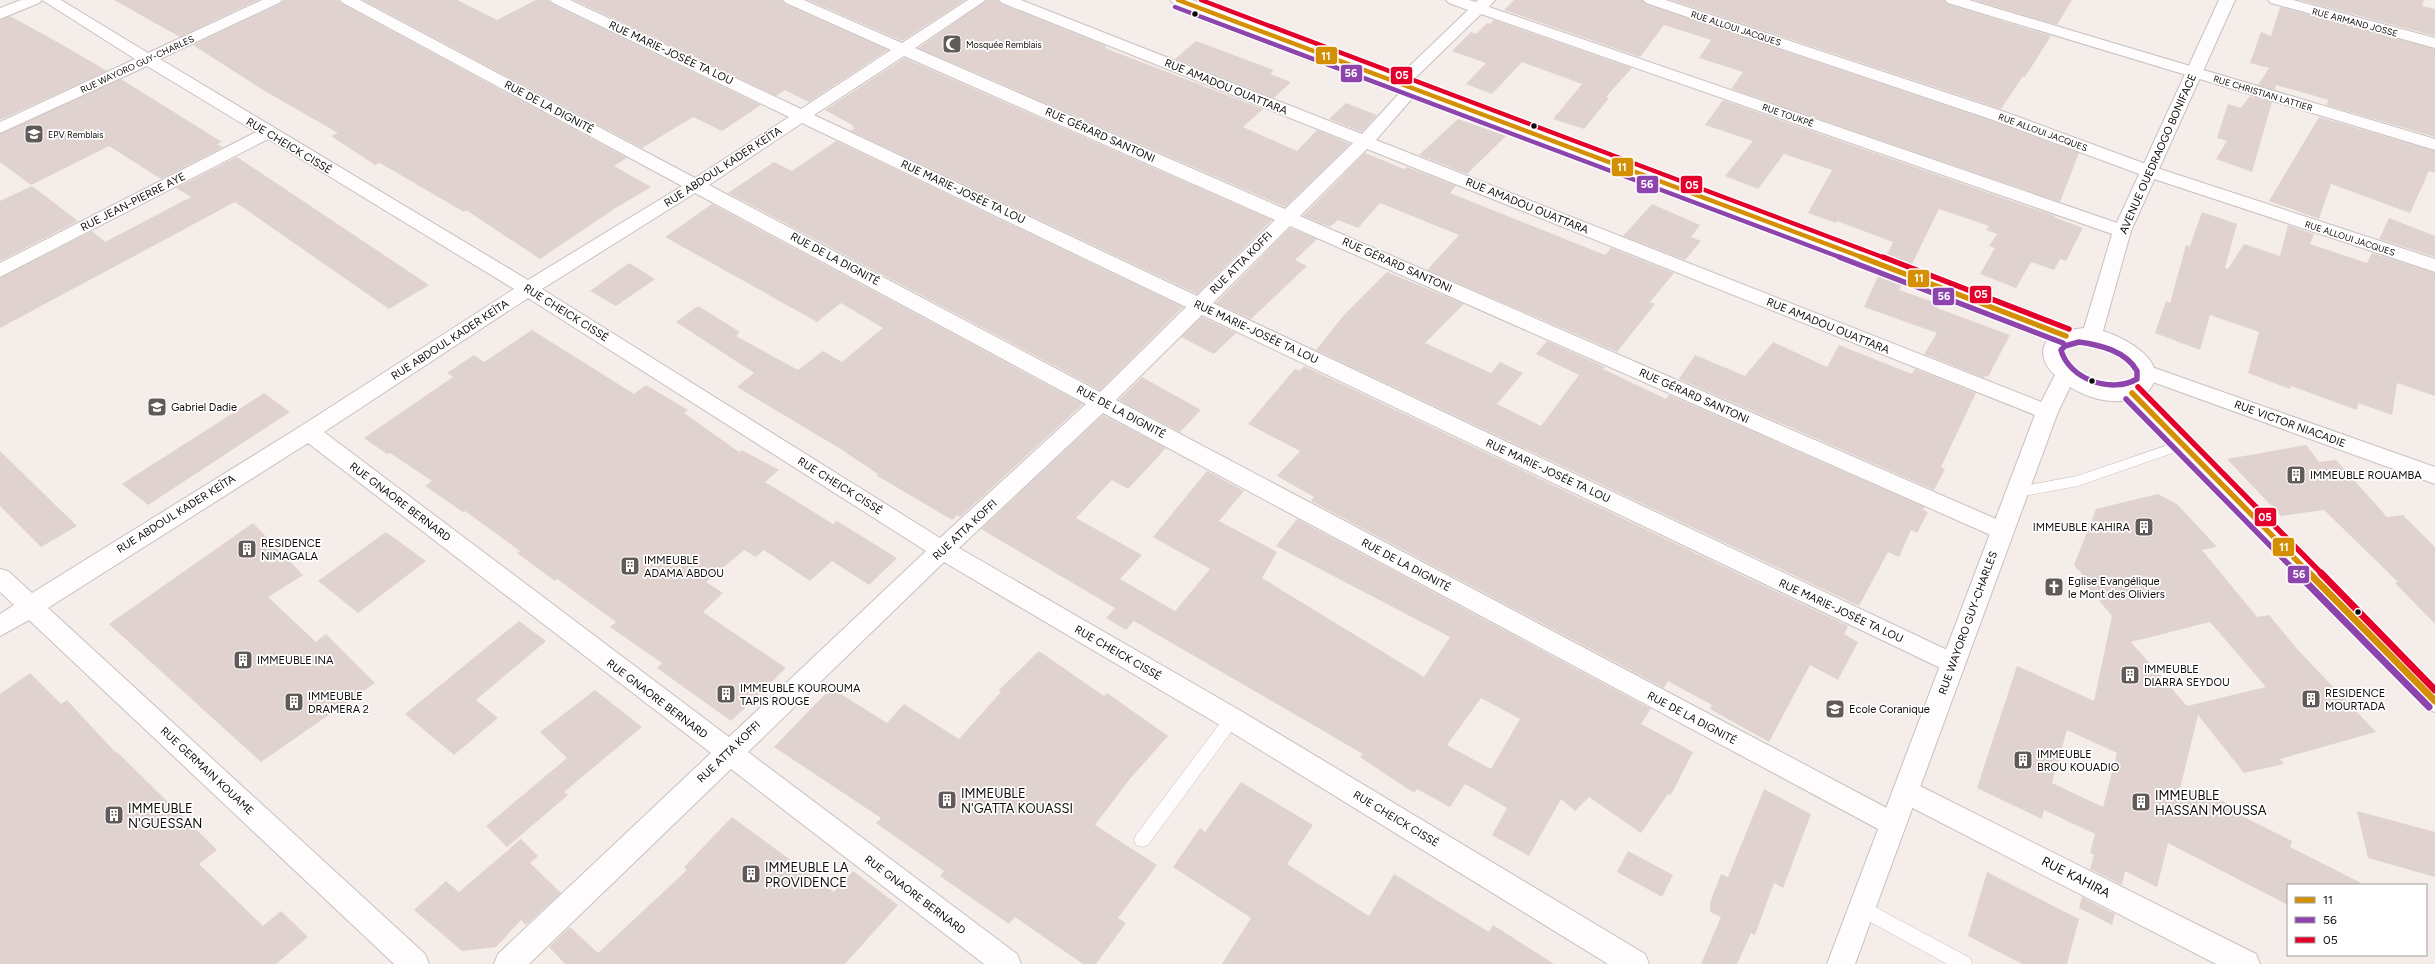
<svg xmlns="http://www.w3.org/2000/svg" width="2435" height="964" font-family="Figtree,sans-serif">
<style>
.building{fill:#e0d3cf;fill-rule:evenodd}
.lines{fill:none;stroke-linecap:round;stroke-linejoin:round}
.lane-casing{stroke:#c7c0bf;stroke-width:1}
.street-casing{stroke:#c7c0bf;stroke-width:2}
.secondary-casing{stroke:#c7c0bf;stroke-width:2}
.lane{fill:#fefcfc;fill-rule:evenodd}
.street{fill:#fefcfc;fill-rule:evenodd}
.secondary{fill:#fefcfc;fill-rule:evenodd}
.bus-1-far2-casing{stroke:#fff;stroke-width:7}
.bus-1-far1-casing{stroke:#fff;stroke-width:8}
.bus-1-casing{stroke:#fff;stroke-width:10}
.bus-2-far2-casing{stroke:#fff;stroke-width:7}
.bus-2-far1-casing{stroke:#fff;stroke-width:8}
.bus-2-casing{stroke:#fff;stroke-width:10}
.bus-3-far2-casing{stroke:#fff;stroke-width:7}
.bus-3-far1-casing{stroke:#fff;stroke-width:8}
.bus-3-casing{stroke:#fff;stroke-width:10}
.bus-1-far2{stroke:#d48f02;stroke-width:4.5}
.bus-1-far1{stroke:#d48f02;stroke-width:5.5}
.bus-1{stroke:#d48f02;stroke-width:7}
.bus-2-far2{stroke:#8e44ad;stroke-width:4.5}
.bus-2-far1{stroke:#8e44ad;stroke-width:5.5}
.bus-2{stroke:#8e44ad;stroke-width:7}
.bus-3-far2{stroke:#e4002b;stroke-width:4.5}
.bus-3-far1{stroke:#e4002b;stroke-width:5.5}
.bus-3{stroke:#e4002b;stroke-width:7}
.bus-dot{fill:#100b0a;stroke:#fff;stroke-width:1.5}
.labels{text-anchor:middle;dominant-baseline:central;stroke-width:3.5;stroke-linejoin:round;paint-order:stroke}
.far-street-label{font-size:9px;fill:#100b0a;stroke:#fff}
.far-poi-label{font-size:9px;fill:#100b0a;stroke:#fff;text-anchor:start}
.street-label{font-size:11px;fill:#100b0a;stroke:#fff}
.poi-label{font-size:11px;fill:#100b0a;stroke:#fff;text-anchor:start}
.near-poi-label{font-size:13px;fill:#100b0a;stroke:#fff;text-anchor:start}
.near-street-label{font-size:13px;fill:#100b0a;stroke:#fff}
.line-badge{stroke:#fff;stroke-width:1.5}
.badge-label{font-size:11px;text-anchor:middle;font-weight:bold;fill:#fff}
</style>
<rect width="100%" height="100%" fill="#f5edea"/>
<path class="building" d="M114,0H258L180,37Z
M284,0H338L342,4L627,158L614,166L651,187L614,209L540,259L466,210L464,212L380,163L375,165L331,136L338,133L263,90L193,45L280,4Z
M363,0H457L497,20L536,0H548L552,4L761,105L722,131L693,117L642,148Z
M574,0H782L785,4L888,50L809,102L785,90L776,96Z
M808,0H965L902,41Z
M987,0H998L1001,4L1106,46L1105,48L1263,109L1243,127L1297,151L1317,130L1350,144L1285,207L918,48Z
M1514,0H1642L1646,4L1992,121L2079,153L2060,202L1731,89L1743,72L1699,58L1711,40L1664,25L1640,57L1504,10Z
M1671,0H1944L1948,4L2051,36L2025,77L2023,76L2001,109Z
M1974,0H2072L2057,25Z
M2299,0H2424L2422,6L2435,9V36Z
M2280,7L2435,49V137L2326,105L2329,100L2276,85L2275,90L2258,85L2269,68L2250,63L2261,32L2271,36Z
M10,16L59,43L107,71L0,120V20Z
M1494,20L1632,68L1606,97L1609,98L1584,129L1553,119L1582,84L1522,62L1492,94L1466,84L1486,63L1452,51L1471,32L1476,34L1487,23L1490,24Z
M1196,41L1274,70L1270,74L1291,82L1274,98L1175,59Z
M904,58L1272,220L1197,294L851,131L855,128L852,127L854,126L825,110Z
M121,79L222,142L217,144L223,147L161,179L109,146L31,185L0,162V134Z
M2250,96L2272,102L2252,172L2216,159L2227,141L2217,138L2228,104L2241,108Z
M1723,100L2055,216L2054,217L2083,228L2066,261L2060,259L2054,270L2031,262L2016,288L1980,274L1995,248L1989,246L1997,234L1986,230L1989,226L1939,209L1910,268L1885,259L1893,242L1837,221L1836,223L1808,213L1832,170L1784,154L1758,189L1725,176L1753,141L1705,125Z
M1346,103L1377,115L1362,132L1329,119Z
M2319,117L2435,151V173L2429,171L2410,213L2331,184L2319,219L2269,201Z
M1458,119L1506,136L1467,174L1419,155Z
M836,141L1183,307L1100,390L728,193L774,162L792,171Z
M1365,153L1404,169L1407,167L1456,186L1450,193L1605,255L1611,248L1674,273L1650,302L1655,304L1617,352L1427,270L1459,235L1380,203L1358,228L1338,220L1330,227L1303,216Z
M237,157L429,285L389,309L235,202L0,328V278L92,231L105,242L191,197L176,188Z
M32,186L78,221L0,261V201Z
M712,204L1083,404L960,517L957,515L952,520L876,475L878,474L839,448L737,387L754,373L676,322L698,306L740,332L736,336L798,370L823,351L842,362L883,328L841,303L817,322L665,237Z
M1652,204L1700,225L1691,237L1701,241L1685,260L1623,236Z
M2202,212L2237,224L2225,268L2228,269L2244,244L2280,256L2288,225L2314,234L2310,244L2367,263L2372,253L2435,273V396L2397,383L2392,415L2358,403L2357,410L2291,386L2290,389L2248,373L2259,332L2210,315L2200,350L2155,333L2166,301L2170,303L2186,245L2190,246Z
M2389,218L2435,236V257L2379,239Z
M1290,228L1317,239L1295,260L1307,266L1251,319L1216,303Z
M629,263L655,279L616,306L590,291Z
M1387,272L1464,304L1425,343L1491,373L1500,362L1523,373L1497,404L1541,426L1579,375L1536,354L1547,341L1605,367L1603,369L1666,399L1669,395L1925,507L1923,510L1928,512L1917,533L1911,530L1899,557L1888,552L1859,606L1316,350L1344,315Z
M1880,272L1904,281L1899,290L1939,304L1937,308L2010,335L1988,377L1985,376L1984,378L1924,354L1937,333L1864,307Z
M1202,317L1236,333L1214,354L1181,337Z
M532,330L634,394L646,385L688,410L684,413L739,452L742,450L779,470L765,482L833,524L837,521L897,558L869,585L832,561L810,581L764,550L756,557L744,550L706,582L723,593L703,612L786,668L731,721L657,668L662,663L610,627L616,622L557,579L555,581L517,553L520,551L465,511L463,512L425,486L432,481L390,453L387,454L364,438L453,377L447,373L474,355L484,362Z
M1773,342L1827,367L1839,345L1912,374L1915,369L1976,393L1941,467L1945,469L1934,490L1679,379L1695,355L1745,376Z
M1304,366L1848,626L1844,634L1858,642L1838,680L1810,665L1769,742L1710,709L1712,705L1668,681L1664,688L1311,501L1314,497L1277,476L1300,451L1248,424L1295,369L1300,371Z
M1142,377L1201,410L1180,432L1119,400Z
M264,393L290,412L148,505L122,484Z
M1103,415L1166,448L1128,489L1112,480L1076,518L1142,555L1120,579L1175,611L1210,569L1153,537L1207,471L1244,491L1219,521L1277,552L1262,578L1424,677L1450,637L1276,546L1297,519L1651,709L1641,724L1693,752L1671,795L1668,794L1641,833L1589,797L1575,811L1561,799L1529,856L1492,835L1507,808L1465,784L1450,807L1417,789L1414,793L1360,757L1363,754L1134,621L1126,630L1106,618L1115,608L981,529ZM1481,698L1520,719L1491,769L1447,745Z
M2306,445L2319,462L2336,460L2387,517L2403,515L2435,547V624L2395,583L2398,582L2324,510L2281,516L2227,459Z
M0,451L77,526L41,547L0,506Z
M2158,494L2177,504L2217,547L2202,550L2257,617L2269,615L2299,651L2376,732L2280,759L2284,764L2244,773L2198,715L2180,789L2203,792L2231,805L2230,810L2292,841L2290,847L2365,885H2288V905L2168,843L2157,887L2125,871L2122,885L2090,869L2094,855L2090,853L2095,834L2044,810L2042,819L1977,788L2017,666L2094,701L2112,616L2087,586L2091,585L2074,565L2096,509ZM2210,622L2266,687L2187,706L2131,642ZM2067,730L2117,753L2103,807L2052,783Z
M253,523L303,575L268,597L316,642L326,634L375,683L261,762L109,624Z
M386,532L426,561L358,613L318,581Z
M519,621L546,641L476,700L498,718L454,755L405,714Z
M1039,651L1104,696L1107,693L1168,736L1129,780L1095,825L1157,865L1118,918L1126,923L1096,964H1083L1015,917L1009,924L940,876L944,871L876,823L881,818L774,747L831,688L887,723L904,704L959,739L1001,692L999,690Z
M30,673L61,704L67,700L116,753L117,752L217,850L199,864L263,926L281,911L308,937L276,964H0V694Z
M595,690L642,727L564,792L568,795L507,847L486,826L567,758L540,732Z
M1241,782L1313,825L1287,864L1369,916L1394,874L1489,932L1493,925L1554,964H1222L1251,918L1173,867L1200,828L1205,832Z
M1764,789L1811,814L1783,888L1774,883L1755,935L1751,933L1737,964H1701L1721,917L1710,912V903L1721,874L1728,877Z
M2357,811L2435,832V877L2368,858Z
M732,817L834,892L853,871L898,905L845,964H565L549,947L570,927L598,953L687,870L684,867Z
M521,839L538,856L530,863L561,893L526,925L521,920L496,947L462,951L414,910L446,881L459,892Z
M1628,851L1673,875L1662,897L1617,872Z
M1987,872L2079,919L2067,964H2022L1968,936Z
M2082,897L2115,914L2112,925L2079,908Z"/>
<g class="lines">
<g class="lane-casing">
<path id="lane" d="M2183,440L2189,445L2187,448L2078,486L2018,497L2013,496L2011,492L2013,488L2018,487L2077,476Z
M1232,712L1237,714L1239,719L1237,724L1148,845L1142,847L1136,845L1134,840L1136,835L1227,714Z
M1862,900L1970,958L1972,964H1947L1856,914L1854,908L1856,902Z"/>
</g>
<g class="street-casing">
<path id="street" d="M42,0H61L148,53L262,0H282L279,3L160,59L528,280L682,186L343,3L340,0H360L695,178L789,117L553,3L550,0H570L801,109L891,50L786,3L783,0H804L902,43L968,0H986L915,48L1285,209L1353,143L1002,3L999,0H1021L1362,134L1405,87L1395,86L1393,83L1395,80L1468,10L1449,3L1446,0H1469L1476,2L1478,0H1495L1489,7L2129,227L2131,231L2129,235L2122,237L2115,235L1481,14L1409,84H1419L1421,88L1376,140L2054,407L2058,412L2054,417L2047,420L2040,417L1367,149L1300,216L2010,525L2013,531L2010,537L2002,540L1290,226L1213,303L1962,657L1965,664L1962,671L1953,674L1202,315L1116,400L1902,816L1906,825L1902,834L1893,837L1103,413L959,548L1241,711L1645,954L1649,964H1608L1223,727L944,562L748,752L1017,954L1021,964H984L731,769L529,964H494L498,954L711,753L308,443L48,608L425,954L429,964H394L29,620L0,636V614L14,605L0,592V569L8,571L32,593L301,426L514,289L268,139L0,277V263L256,132L147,66L0,133V122L135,59ZM904,56L1275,220L1197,296L814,115ZM802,123L1186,307L1100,392L709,185ZM695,193L1086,404L940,538L542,289ZM528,298L926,551L729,737L324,432Z
M1643,0H1666L2005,112L2154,167L2435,259V272L2142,175L1993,120L1646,3Z
M1945,0H1969L2435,139V150L1948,3Z
M2268,0H2293L2435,38V48L2271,3Z
M2146,365L2435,467V484L2139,377L2136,372L2139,367Z
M1906,779L2256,954L2260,964H2216L1897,800L1893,791L1897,782Z"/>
</g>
<g class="secondary-casing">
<path id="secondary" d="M21,0H42L39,3L0,19V8Z
M1170,0H1192L2069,330L2084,328L2113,231L2219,0H2235L2131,231L2103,331C2127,338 2177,366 2145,394L2435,684V712L2426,709L2127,400C2107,404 2086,397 2070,387L2058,412L1855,964H1827L2036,412L2055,375C2043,364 2038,349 2050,337L1887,273L1173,3ZM2078,341C2095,342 2142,355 2135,380C2115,399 2063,375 2063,349L2068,344Z"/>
</g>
<use href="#lane" class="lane"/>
<use href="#street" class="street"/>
<use href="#secondary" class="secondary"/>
<g class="bus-1-far2-casing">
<path id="bus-1-far2" d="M1178,0L1864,258"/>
</g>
<g class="bus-1-far1-casing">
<path id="bus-1-far1" d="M1861,257L2066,336
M2132,393L2310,574"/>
</g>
<g class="bus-1-casing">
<path id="bus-1" d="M2309,573L2435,701"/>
</g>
<g class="bus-2-far2-casing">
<path id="bus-2-far2" d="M1175,7L1842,258"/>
</g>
<g class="bus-2-far1-casing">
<path id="bus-2-far1" d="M1839,257L2063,343
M2079,342C2100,345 2126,351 2137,371V379C2111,394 2069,379 2061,350L2065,346Z
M2126,399L2298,574"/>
</g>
<g class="bus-2-casing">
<path id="bus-2" d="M2297,573L2429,707"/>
</g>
<g class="bus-3-far2-casing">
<path id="bus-3-far2" d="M1201,0L1885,258"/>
</g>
<g class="bus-3-far1-casing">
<path id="bus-3-far1" d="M1883,257L2069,329
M2138,387L2322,574"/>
</g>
<g class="bus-3-casing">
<path id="bus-3" d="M2321,573L2435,690"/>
</g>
<use href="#bus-1-far2" class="bus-1-far2"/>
<use href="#bus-1-far1" class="bus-1-far1"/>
<use href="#bus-1" class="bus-1"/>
<use href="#bus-2-far2" class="bus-2-far2"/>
<use href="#bus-2-far1" class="bus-2-far1"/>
<use href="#bus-2" class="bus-2"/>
<use href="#bus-3-far2" class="bus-3-far2"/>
<use href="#bus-3-far1" class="bus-3-far1"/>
<use href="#bus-3" class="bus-3"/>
</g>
<defs>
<g id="mosque-square" transform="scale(1)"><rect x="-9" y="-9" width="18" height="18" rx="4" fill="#605a58" stroke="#fff"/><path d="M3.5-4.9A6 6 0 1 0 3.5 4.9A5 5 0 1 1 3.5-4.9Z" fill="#fff"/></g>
<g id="school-square" transform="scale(1)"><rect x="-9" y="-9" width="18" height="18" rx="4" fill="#605a58" stroke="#fff"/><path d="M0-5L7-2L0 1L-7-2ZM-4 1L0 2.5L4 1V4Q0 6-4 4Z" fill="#fff"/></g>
<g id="building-square" transform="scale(1)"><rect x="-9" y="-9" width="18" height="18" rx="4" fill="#605a58" stroke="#fff"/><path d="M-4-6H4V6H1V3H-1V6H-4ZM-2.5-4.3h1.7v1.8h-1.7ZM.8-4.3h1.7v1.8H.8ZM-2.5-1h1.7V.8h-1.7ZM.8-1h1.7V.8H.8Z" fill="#fff"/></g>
<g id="church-square" transform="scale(1)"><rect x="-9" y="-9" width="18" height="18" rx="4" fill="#605a58" stroke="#fff"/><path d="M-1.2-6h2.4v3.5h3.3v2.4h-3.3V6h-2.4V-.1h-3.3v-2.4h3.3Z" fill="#fff"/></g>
</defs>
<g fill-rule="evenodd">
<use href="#mosque-square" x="952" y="44"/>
<use href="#school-square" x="34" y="134"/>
<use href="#school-square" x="157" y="407"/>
<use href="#building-square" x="2296" y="475"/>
<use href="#building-square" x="2144" y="527"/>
<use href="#building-square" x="247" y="549"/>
<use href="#building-square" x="630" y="566"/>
<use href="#church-square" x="2054" y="587"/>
<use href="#building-square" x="243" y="660"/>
<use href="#building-square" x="2130" y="675"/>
<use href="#building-square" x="726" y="694"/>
<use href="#building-square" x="2311" y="699"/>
<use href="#building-square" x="294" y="702"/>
<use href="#school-square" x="1835" y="709"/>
<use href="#building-square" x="2023" y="760"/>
<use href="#building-square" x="947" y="800"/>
<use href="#building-square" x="2141" y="802"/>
<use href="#building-square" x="114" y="815"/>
<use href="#building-square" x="751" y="874"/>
</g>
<g class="bus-dot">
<circle cx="1195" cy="14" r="3.5"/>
<circle cx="1534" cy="126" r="3.5"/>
<circle cx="2092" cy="381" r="3.5"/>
<circle cx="2358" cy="612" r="3.5"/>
</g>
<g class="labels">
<g class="far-street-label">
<text transform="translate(2355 22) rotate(15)">RUE ARMAND JOSSE</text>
<text transform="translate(1736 28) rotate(18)">RUE ALLOUI JACQUES</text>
<text transform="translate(137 64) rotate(-25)">RUE WAYORO GUY-CHARLES</text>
<text transform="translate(2263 93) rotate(17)">RUE CHRISTIAN LATTIER</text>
<text transform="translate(1788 115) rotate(19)">RUE TOUKPÊ</text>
<text transform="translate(2043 132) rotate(20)">RUE ALLOUI JACQUES</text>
<text transform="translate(2350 238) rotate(18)">RUE ALLOUI JACQUES</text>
</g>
<g class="far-poi-label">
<text x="966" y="44">Mosquée Remblais</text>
<text x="48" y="134">EPV Remblais</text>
</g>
<g class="street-label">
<text transform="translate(671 53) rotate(25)">RUE MARIE-JOSÉE TA LOU</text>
<text transform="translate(1226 87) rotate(22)">RUE AMADOU OUATTARA</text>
<text transform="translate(549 107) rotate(28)">RUE DE LA DIGNITÉ</text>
<text transform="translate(1100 135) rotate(24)">RUE GÉRARD SANTONI</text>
<text transform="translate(289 146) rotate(31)">RUE CHEICK CISSÉ</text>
<text transform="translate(2158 154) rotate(-66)">AVENUE OUEDRAOGO BONIFACE</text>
<text transform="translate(723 167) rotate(-33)">RUE ABDOUL KADER KEÏTA</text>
<text transform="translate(963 192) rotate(25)">RUE MARIE-JOSÉE TA LOU</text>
<text transform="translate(133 202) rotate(-27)">RUE JEAN-PIERRE AYE</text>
<text transform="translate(1527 206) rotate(22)">RUE AMADOU OUATTARA</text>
<text transform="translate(835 259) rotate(28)">RUE DE LA DIGNITÉ</text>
<text transform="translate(1241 263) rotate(-45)">RUE ATTA KOFFI</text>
<text transform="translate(1397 265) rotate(24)">RUE GÉRARD SANTONI</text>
<text transform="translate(566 313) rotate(32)">RUE CHEICK CISSÉ</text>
<text transform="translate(1828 326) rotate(22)">RUE AMADOU OUATTARA</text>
<text transform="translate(1256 332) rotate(25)">RUE MARIE-JOSÉE TA LOU</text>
<text transform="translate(450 340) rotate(-33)">RUE ABDOUL KADER KEÏTA</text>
<text transform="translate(1694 396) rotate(24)">RUE GÉRARD SANTONI</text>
<text transform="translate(1121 412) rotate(28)">RUE DE LA DIGNITÉ</text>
<text transform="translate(2290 424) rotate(20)">RUE VICTOR NIACADIE</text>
<text transform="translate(1548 471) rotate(25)">RUE MARIE-JOSÉE TA LOU</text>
<text transform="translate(840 486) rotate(32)">RUE CHEICK CISSÉ</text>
<text transform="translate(400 502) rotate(37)">RUE GNAORE BERNARD</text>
<text transform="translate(176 514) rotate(-32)">RUE ABDOUL KADER KEÏTA</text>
<text transform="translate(965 530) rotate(-43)">RUE ATTA KOFFI</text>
<text transform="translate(1406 565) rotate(28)">RUE DE LA DIGNITÉ</text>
<text transform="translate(1841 611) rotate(25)">RUE MARIE-JOSÉE TA LOU</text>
<text transform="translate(1968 623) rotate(-70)">RUE WAYORO GUY-CHARLES</text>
<text transform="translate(1118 653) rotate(30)">RUE CHEICK CISSÉ</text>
<text transform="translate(657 699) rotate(37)">RUE GNAORE BERNARD</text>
<text transform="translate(1692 718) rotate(28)">RUE DE LA DIGNITÉ</text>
<text transform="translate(729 752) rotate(-44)">RUE ATTA KOFFI</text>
<text transform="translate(207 771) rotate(43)">RUE GERMAIN KOUAME</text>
<text transform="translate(1396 819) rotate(31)">RUE CHEICK CISSÉ</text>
<text transform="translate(915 895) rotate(37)">RUE GNAORE BERNARD</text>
</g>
<g class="poi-label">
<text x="171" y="407">Gabriel Dadie</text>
<text x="2310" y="475">IMMEUBLE ROUAMBA</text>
<text x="2130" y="527" text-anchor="end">IMMEUBLE KAHIRA</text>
<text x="261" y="543">RESIDENCE<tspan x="261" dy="13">NIMAGALA</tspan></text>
<text x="644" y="560">IMMEUBLE<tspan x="644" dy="13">ADAMA ABDOU</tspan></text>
<text x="2068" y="581">Eglise Evangélique<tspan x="2068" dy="13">le Mont des Oliviers</tspan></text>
<text x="257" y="660">IMMEUBLE INA</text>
<text x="2144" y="669">IMMEUBLE<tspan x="2144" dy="13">DIARRA SEYDOU</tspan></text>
<text x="740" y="688">IMMEUBLE KOUROUMA<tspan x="740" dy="13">TAPIS ROUGE</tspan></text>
<text x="2325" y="693">RESIDENCE<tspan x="2325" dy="13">MOURTADA</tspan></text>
<text x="308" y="696">IMMEUBLE<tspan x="308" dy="13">DRAMERA 2</tspan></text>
<text x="1849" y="709">Ecole Coranique</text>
<text x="2037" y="754">IMMEUBLE<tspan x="2037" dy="13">BROU KOUADIO</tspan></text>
</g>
<g class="near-poi-label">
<text x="961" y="793">IMMEUBLE<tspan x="961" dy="15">N'GATTA KOUASSI</tspan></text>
<text x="2155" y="795">IMMEUBLE<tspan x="2155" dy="15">HASSAN MOUSSA</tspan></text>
<text x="128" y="808">IMMEUBLE<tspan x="128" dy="15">N'GUESSAN</tspan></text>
<text x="765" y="867">IMMEUBLE LA<tspan x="765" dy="15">PROVIDENCE</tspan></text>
</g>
<g class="near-street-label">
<text transform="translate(2076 877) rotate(27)">RUE KAHIRA</text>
</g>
</g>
<g class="line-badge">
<rect x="1315" y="46" width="23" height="19" rx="4" fill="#d48f02"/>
<rect x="1340" y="64" width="23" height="19" rx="4" fill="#8e44ad"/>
<rect x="1390" y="66" width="23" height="19" rx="4" fill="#e4002b"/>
<rect x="1611" y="157" width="23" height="20" rx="4" fill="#d48f02"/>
<rect x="1636" y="175" width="23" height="19" rx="4" fill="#8e44ad"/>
<rect x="1680" y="175" width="23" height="19" rx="4" fill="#e4002b"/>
<rect x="1907" y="269" width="23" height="19" rx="4" fill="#d48f02"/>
<rect x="1969" y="285" width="23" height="19" rx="4" fill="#e4002b"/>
<rect x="1932" y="287" width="23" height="19" rx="4" fill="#8e44ad"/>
<rect x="2254" y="507" width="23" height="20" rx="4" fill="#e4002b"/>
<rect x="2272" y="537" width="23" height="20" rx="4" fill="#d48f02"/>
<rect x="2287" y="565" width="23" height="19" rx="4" fill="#8e44ad"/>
</g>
<g class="badge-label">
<text x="1326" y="60">11</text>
<text x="1351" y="77">56</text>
<text x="1402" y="79">05</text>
<text x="1622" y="171">11</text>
<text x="1647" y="188">56</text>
<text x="1692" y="189">05</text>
<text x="1919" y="282">11</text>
<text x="1981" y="298">05</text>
<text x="1944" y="300">56</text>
<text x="2265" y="521">05</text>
<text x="2284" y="551">11</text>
<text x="2299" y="578">56</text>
</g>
<rect x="2287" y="884" width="140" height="72" fill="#ffffff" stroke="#9f9d9d"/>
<rect x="2295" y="897" width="20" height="6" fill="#d48f02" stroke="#9f9d9d"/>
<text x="2323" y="904" font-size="12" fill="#100b0a">11</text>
<rect x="2295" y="917" width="20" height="6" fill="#8e44ad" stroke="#9f9d9d"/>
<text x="2323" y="924" font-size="12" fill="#100b0a">56</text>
<rect x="2295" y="937" width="20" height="6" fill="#e4002b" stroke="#9f9d9d"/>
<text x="2323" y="944" font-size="12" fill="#100b0a">05</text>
</svg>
